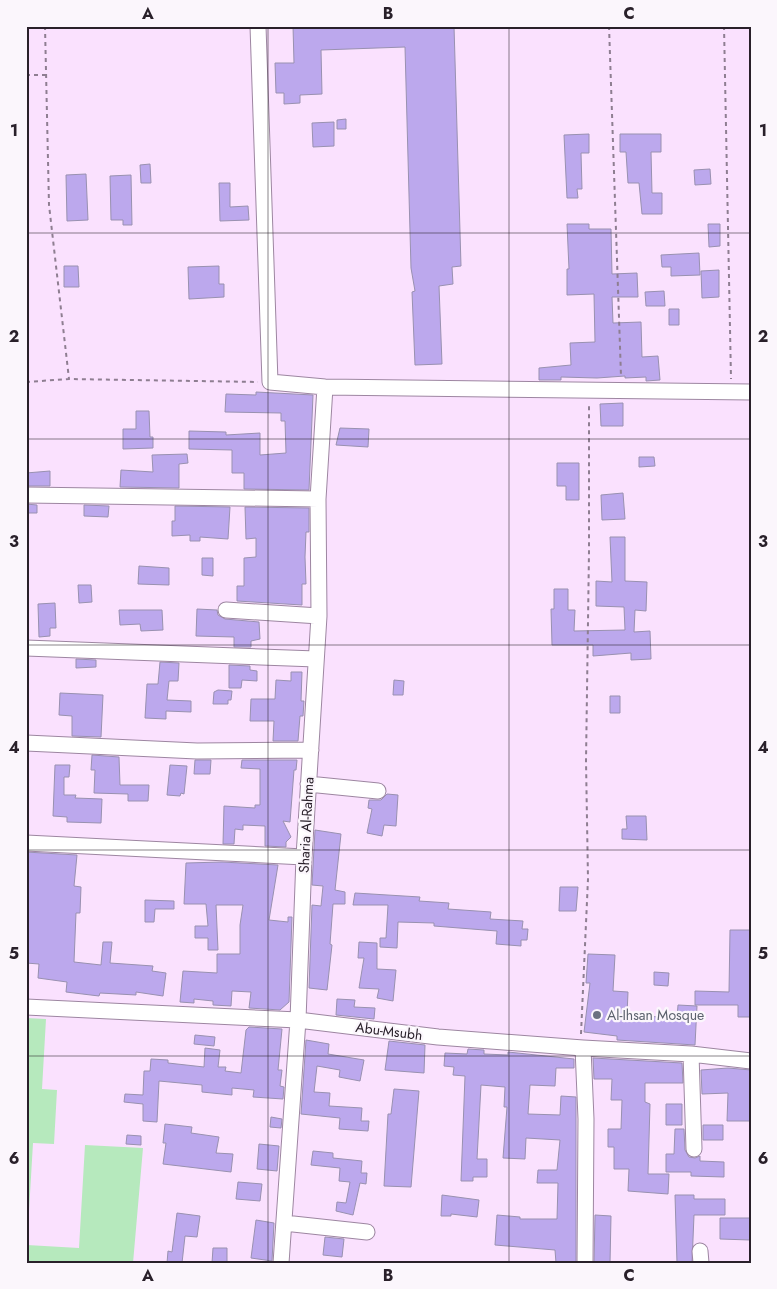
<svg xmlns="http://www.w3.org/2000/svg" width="777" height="1289" font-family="Jost,sans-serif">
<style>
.green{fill:#b6e9bd}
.building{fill:#bca8ed;stroke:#9991b0}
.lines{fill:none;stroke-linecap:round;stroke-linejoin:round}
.minor-casing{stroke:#9d86a1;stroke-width:17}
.path{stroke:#8e7e91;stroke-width:2;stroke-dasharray:4 4;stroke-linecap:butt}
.minor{stroke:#fff;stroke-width:15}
.grid{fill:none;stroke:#29202a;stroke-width:1;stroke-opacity:0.55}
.worship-dot{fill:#6b7280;stroke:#fbf6fc;stroke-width:2}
.labels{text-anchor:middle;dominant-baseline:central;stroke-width:4.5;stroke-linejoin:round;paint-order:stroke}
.street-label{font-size:14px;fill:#29202a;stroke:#fbf6fc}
.worship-label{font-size:14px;fill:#5b616d;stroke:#fbf6fc;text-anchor:start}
.neatline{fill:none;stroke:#29202a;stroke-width:2}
.grid-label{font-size:16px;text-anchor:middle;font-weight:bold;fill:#29202a}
</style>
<rect width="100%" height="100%" fill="#fae1fe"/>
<path class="green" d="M26,1018L46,1019L42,1089L57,1090L54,1144L33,1143L27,1245L79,1248L85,1145L143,1148L133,1263H26Z"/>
<path class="building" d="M293,26H454L461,266L452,267L453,284L439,286L442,364L415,365L412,292L415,291L411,268L405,47L321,50L322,94L300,95V103L284,104V93H276L275,63H294Z
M346,119V129H337V120Z
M334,122V146L313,147L312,123Z
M589,134V153H581L582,189H577L578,198H567L564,135Z
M620,134H661V152H651L652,193H662V214H642L639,183H628L626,152H620Z
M150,164L151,183H141L140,165Z
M710,169L711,184L695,185L694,170Z
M86,174L88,220L67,221L66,175Z
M131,175L132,225H123V220H111L110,176Z
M219,183H230V207L248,206L249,220L220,221Z
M567,224H589V229H611L612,274L637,273L638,297H612L613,323L641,322L642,357L658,356L660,380L646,381V377L625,378V376L597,378L561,377V380H539V368L571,365L570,343L595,342L594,294L567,295V269H569Z
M708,224H720V246L709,247Z
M699,253L700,275L671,276V267H662L661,255Z
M64,266H78L79,287H64Z
M219,266V284H224V297L189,299L188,267Z
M719,270V297L702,298L701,271Z
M664,291L665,306H646L645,292Z
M669,309H679V325H669Z
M256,392L313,395L309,490L244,489V473H232V450L189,449V431L226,432V435L260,433V455L286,453L285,421H281V413L225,412L226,394L256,395Z
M623,403V426H601L600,404Z
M136,411H149L150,437H153V448L123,449V429H136Z
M340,428L369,429L368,447L336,445Z
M187,454L188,463L179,464V488L120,487L121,470L153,472L152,455Z
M639,457H654L655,466L639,467Z
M557,463H579V500H566V486H557Z
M50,471V486H26V473Z
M623,493L625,519L602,520L601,495Z
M26,504L37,505V513H26Z
M84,505L109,506L108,517L84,516Z
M175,506L230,507L228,539L200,537V541H190V535L172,536V521H175Z
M245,507L309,508V532H306L305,557L306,584H302V605L237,601V586H244V558L256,557V538L246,539Z
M610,537H625V581L647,582L646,611L635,610L634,632L650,631L651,659L631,660V653L593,656V645H552L551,609H554V589H568V610H575L574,631L625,630L624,607L596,606V581L612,582Z
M202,558H213V576L202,575Z
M139,566L169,568V585L138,584Z
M78,585H91L92,602L79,603Z
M55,603L56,628H50V636L39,637L38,604Z
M197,609L217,610L218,615L225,619L259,622L260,639L251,641V647H234V637L196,636Z
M119,610H162L163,630L141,631L140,624L120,625Z
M76,659L96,660V667L76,668Z
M160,662L179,663L178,681H169L167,700L191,701V712L166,711V719L145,718L147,684H158Z
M229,665L250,666V670L257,671V681L242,680L241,688H229Z
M291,672H302L301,701H304L303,716H300L298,741H273L274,721H250L251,699H275L276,680L291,681Z
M394,680L404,681L403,695H393Z
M218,690L232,691L231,700H228V704H213L214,692Z
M60,693L103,695L101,737L72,736V716L59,715Z
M610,696H620V713H610Z
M92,755L119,757L120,785H149L148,801H128V794L94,793L95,770H91Z
M195,760H211L210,774H194Z
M242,760H297L296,770H294L290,822L283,821L291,837L286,842V847L265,846V826L243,825V830L235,829L234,844H223L224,806L255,808V805H260V769L241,768Z
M55,765H70L69,777H64V795H76L75,798L102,799L101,823L67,822V817L53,816Z
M170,765L187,766L184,794L181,793L180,796L167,795Z
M387,794L398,795L396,826L384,825L382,836L367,833L372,809L368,808L369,800H381Z
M626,816H646L647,840L622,839V829H627Z
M315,830L341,834L335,890L345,892V904H333L330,944L332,945L327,990L309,988L312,905L321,906L323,886L312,885Z
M26,852L77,855L74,886L81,887L80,913H76L74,962L101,965L103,942H112L110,963L153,966L152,971L166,973L163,996L136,992V995L100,993L99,996L66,992L67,982L38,978L39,964L26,963Z
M222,862L278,865L269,920L288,922V917H292L289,1002L280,1010L249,1008L251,992L232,991L231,1006L213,1005V1001L194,999V1003L180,1002L183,971L217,973V954H240V925L243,905H216L218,950H208V938H195V926H208L206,904H184L186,863Z
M560,887H578L576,911H559Z
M355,893L420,897L419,901L449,903L448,909L491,912L490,919L523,921L522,929H528L527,940H521V946L496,944L497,931L434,926V923L398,922L397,948L380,947V938H386L388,905H353Z
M145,900L174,901V909H155L154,922H145Z
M730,930H751V1017H738V1005H695V991L729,992Z
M359,942L377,943V969L396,970L393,1001L377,998L379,989L359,988L364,958H358Z
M588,954L615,955L613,991L628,992L627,1015L677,1018L678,1005L697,1006L695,1045L617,1040V1036L584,1032L590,983H586Z
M654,972L669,973L668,986L654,985Z
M337,999L355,1000L354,1007L375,1008L374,1019L336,1015Z
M249,1027L282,1029L278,1070H282L280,1086L284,1087L283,1099L253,1097L254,1090L232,1088V1095L202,1092V1085L159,1081L157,1122L143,1121V1104L124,1102L125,1094L143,1095L144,1071H150L151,1059L168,1060V1063L204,1067L205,1048L220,1050L218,1067H226L225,1071L241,1073L246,1030Z
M195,1035L215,1037L214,1046L194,1044Z
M306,1040L329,1044L328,1054L364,1060L360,1081L339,1077L340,1070L317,1066L314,1092L330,1093L329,1106L362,1108L361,1121H369L368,1131L339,1129L340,1118L301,1114Z
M389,1041L425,1045L424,1073L385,1070Z
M468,1049L484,1050V1054L508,1055V1052L574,1059V1068H556L555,1086L530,1085L528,1114L560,1115L561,1096L576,1097V1263H556L555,1250L495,1245L497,1215L520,1217V1219H557L558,1183H537L538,1170H557L560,1140L526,1138L525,1159L503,1158L507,1107H504L505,1087L481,1085L477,1159H487V1177H473V1181H461L465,1076L453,1075L454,1067L444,1066L445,1053L467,1054Z
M593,1058L682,1063L683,1083H645V1102L650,1104L648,1174H669L668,1194L628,1191L629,1169H614V1147H608V1129H621L622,1100H611L612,1079H594Z
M728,1068L751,1070V1121H727L728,1093L702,1094L701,1070Z
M394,1089L419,1091L411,1187L384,1186L388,1114H391Z
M666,1104H682V1125H666Z
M271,1117L282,1119L281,1128L270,1127Z
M165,1124L192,1127L191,1133L219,1137L216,1153L233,1154L231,1172L163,1164L166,1143H163Z
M703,1125H723V1140H703Z
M675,1129H684L685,1150L689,1157L695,1158L700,1156V1161L724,1162V1177L691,1176V1172H666V1154H674Z
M127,1135L141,1136V1145L126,1144Z
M259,1144L279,1146L277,1171L257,1169Z
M313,1151L333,1153V1158L362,1161L361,1173H367L366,1184L360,1183L353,1215L336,1211L337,1202L346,1203L350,1182L339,1181L340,1168L311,1165Z
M238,1182L262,1184L260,1201L236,1199Z
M442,1195L479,1200L477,1217L451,1214V1216H441Z
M675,1195H694V1199H725V1215H694L692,1263H677Z
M177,1213L200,1216L197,1237L185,1236L182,1263H167L168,1251L172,1252Z
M595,1215L611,1216L610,1263H594Z
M720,1218H751L750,1240L720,1239Z
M256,1220L274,1223L272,1261L251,1258Z
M325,1237L344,1239L342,1257L323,1255Z
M213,1248H227V1263H212Z"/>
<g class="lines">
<g class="minor-casing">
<path id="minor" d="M258,26L270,382L325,387L751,392
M26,495L318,499
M226,610L319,616
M26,648L316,659
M26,743L197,751L311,750
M308,784L378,791
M26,843L304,857
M26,1007L298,1020L438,1037L583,1048L691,1054L751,1061
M583,1048L586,1119L585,1263
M691,1054L694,1149
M284,1223L367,1232
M700,1251L701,1263
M281,1263L298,1020L304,857L319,616L318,499L325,387"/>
</g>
<path class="path" d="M45,26L49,205L69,379
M609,26L621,376
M724,26L731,379
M26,75H46
M26,382L69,379L258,382
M581,1034L588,879L586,761L589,551V404"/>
<use href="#minor" class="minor"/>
</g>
<path class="grid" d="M268,26V1263M509,26V1263M26,233H751M26,439H751M26,645H751M26,850H751M26,1056H751"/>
<circle class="worship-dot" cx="597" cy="1015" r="5"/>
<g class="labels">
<g class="street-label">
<text transform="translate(306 825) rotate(-87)">Sharia Al-Rahma</text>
<text transform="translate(389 1031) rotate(7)">Abu-Msubh</text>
</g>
<g class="worship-label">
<text x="607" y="1015">Al-Ihsan Mosque</text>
</g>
</g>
<rect width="777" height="1289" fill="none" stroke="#fbf6fc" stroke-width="55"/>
<rect x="28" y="28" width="722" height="1234" class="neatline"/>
<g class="grid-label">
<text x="148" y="19">A</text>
<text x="388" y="19">B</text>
<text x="629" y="19">C</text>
<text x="14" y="136">1</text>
<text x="763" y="136">1</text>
<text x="14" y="342">2</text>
<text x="763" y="342">2</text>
<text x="14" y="547">3</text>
<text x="763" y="547">3</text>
<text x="14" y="753">4</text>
<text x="763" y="753">4</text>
<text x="14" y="959">5</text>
<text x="763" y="959">5</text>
<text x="14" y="1164">6</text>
<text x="763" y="1164">6</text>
<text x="148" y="1281">A</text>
<text x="388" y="1281">B</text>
<text x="629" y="1281">C</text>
</g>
</svg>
